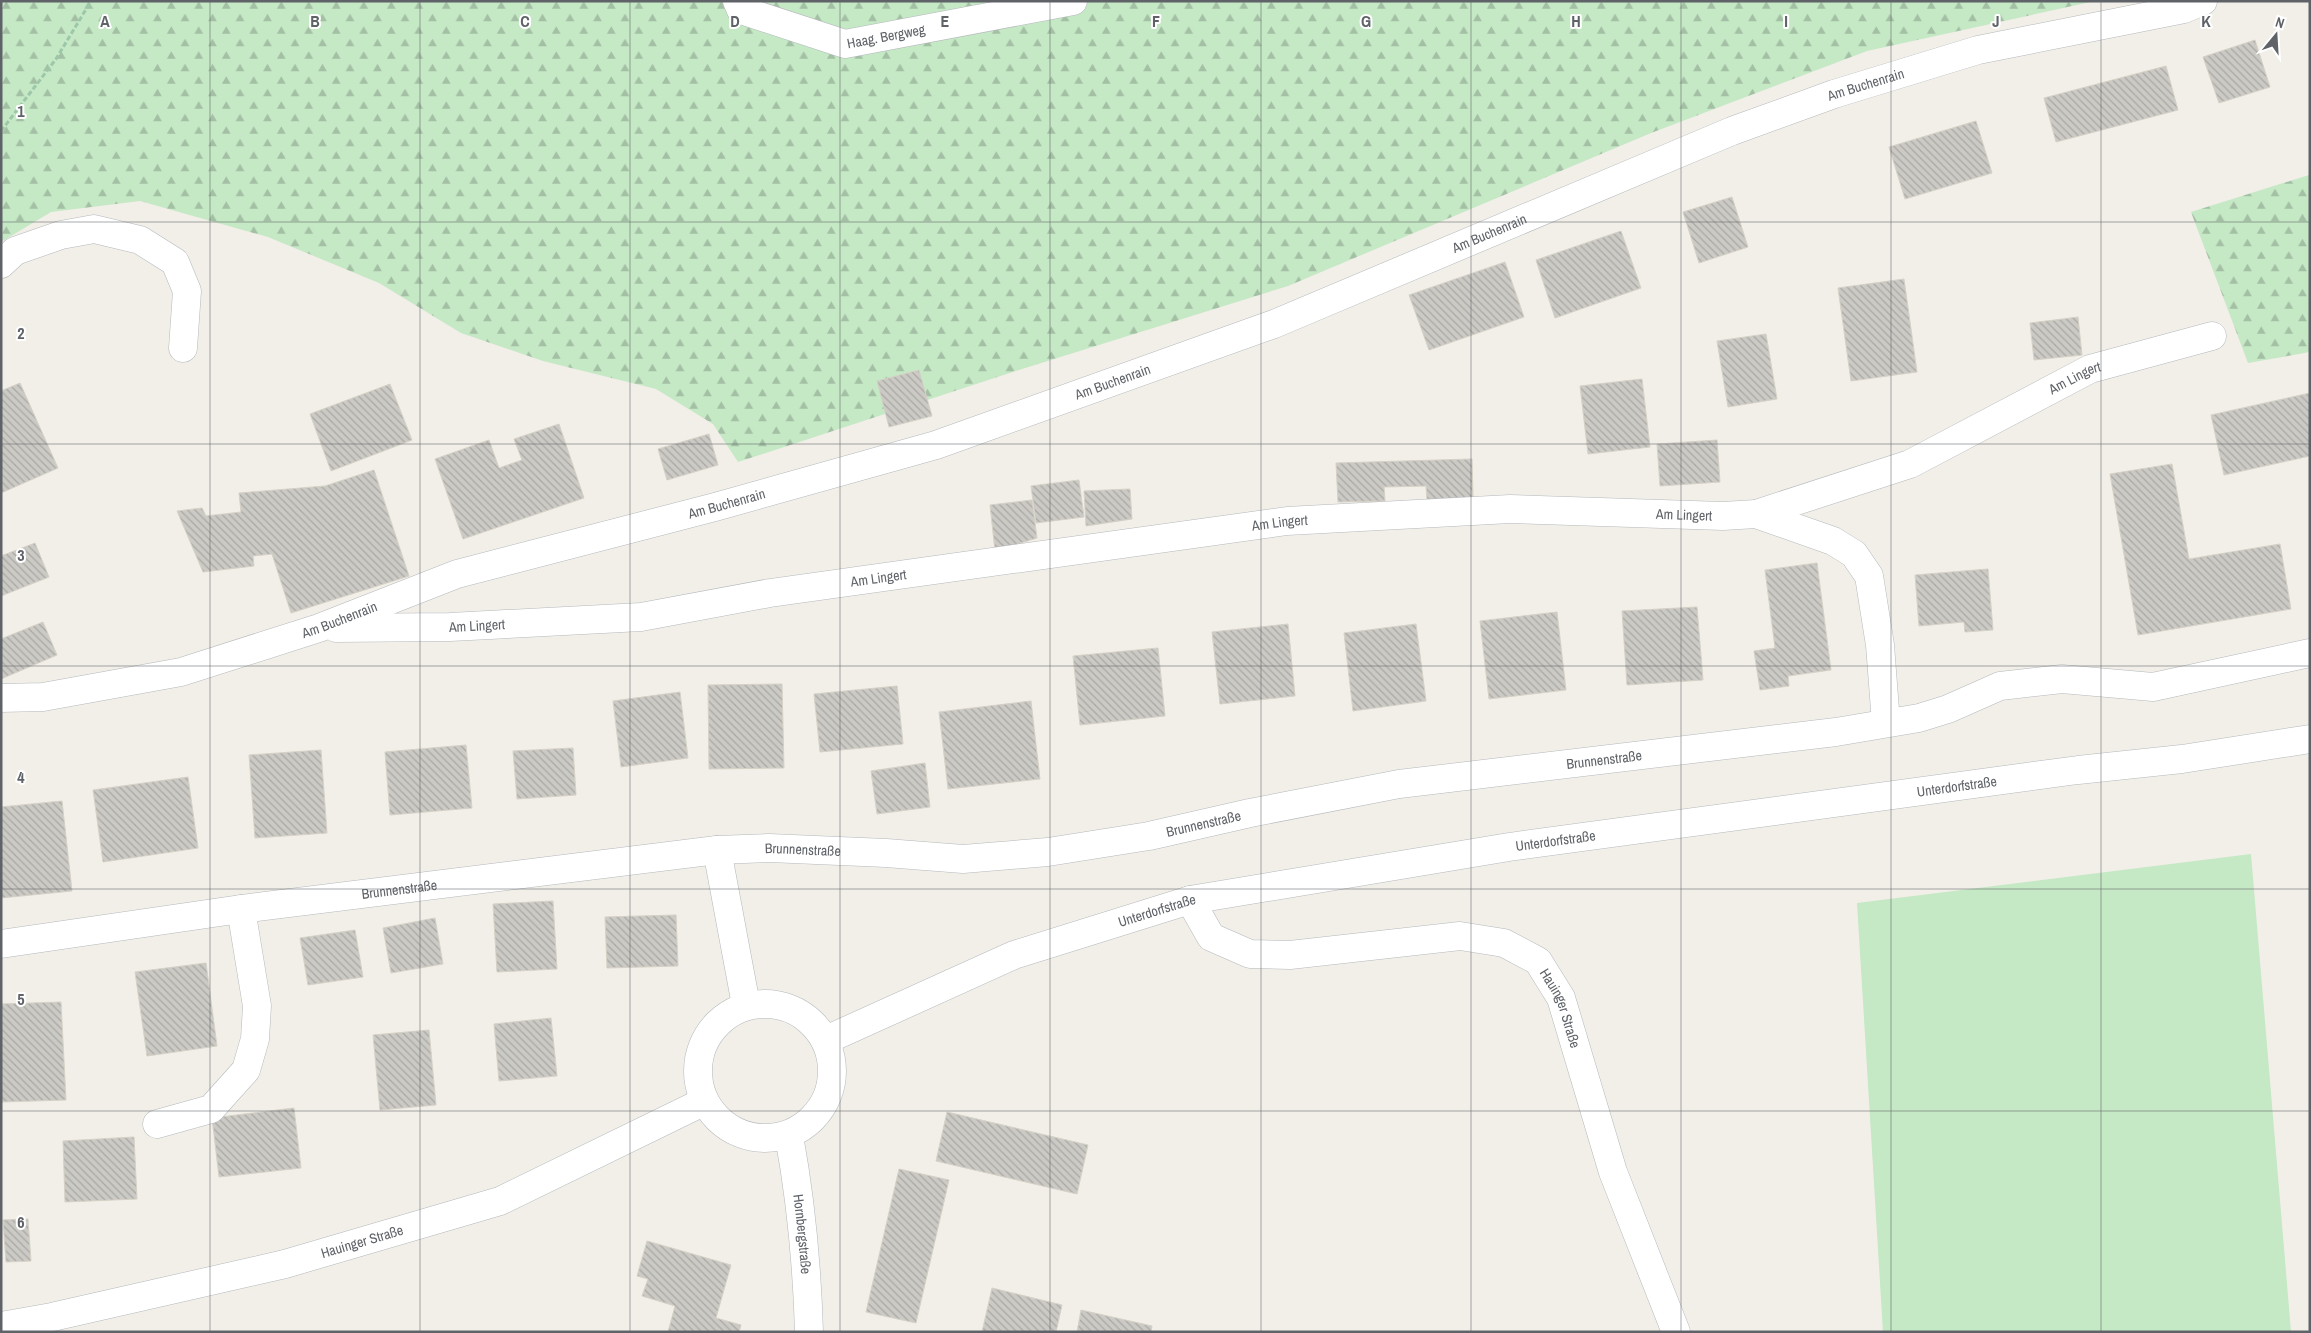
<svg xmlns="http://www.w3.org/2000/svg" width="2311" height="1333" font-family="'Archivo Narrow',sans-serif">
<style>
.forest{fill:url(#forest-firs)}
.pitch{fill:#c5e8c5}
.building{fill:url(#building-back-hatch);stroke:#d6d1c6}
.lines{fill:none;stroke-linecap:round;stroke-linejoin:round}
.minor-casing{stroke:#b5b8bc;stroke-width:29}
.path{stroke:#9cc7a9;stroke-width:3;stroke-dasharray:5 2.5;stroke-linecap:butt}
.minor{stroke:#fff;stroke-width:28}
.grid{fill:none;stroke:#5f6368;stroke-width:1;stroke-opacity:0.55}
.labels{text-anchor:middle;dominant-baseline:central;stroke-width:4;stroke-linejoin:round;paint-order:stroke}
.street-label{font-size:14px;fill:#5f6368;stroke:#fff}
.grid-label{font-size:16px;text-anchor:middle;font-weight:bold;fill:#5f6368;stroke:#fff;stroke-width:4;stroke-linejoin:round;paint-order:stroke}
</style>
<defs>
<pattern id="forest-firs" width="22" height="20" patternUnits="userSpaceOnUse" patternTransform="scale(1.25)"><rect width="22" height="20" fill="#c5e8c5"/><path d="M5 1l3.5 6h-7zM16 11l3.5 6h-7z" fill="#a3c0a4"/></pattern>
<pattern id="building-back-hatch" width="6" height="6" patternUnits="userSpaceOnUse" patternTransform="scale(1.25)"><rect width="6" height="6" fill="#cccac5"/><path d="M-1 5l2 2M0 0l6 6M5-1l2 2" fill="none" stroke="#a9a8a4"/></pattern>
</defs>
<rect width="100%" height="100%" fill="#f1efe8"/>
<path class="forest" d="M1,1H2095L1867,51L1651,133L1288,286L1022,369L738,462L713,424L656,389L543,361L461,333L379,283L268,237L140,201L51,212L1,242Z
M2310,173V352L2248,363L2191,212L2309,175Z"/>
<path class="pitch" d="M2251,854L2291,1332H1883L1857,903Z"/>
<path class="building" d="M2255,40L2270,87L2219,103L2203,57Z
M2166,66L2178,110L2056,142L2044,98Z
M1976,121L1992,173L1905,199L1889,147Z
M1732,197L1748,247L1699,263L1683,212Z
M1621,231L1641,288L1555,318L1536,260Z
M1505,262L1524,317L1429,350L1409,295Z
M1904,279L1917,372L1851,381L1838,288Z
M2078,317L2082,355L2034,360L2030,323Z
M1766,334L1777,399L1728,407L1717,341Z
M919,370L932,416L889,427L877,381Z
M1642,379L1650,447L1588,454L1580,386Z
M20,383L58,468L1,493V391Z
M390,384L412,440L331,471L310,414Z
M2310,393V456L2224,475L2211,415Z
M559,424L584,498L463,539L435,459L489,440L499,468L522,460L514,439Z
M709,434L718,465L667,480L658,449Z
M1717,440L1720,482L1660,486L1657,444Z
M1472,459L1473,498L1427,500L1426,486L1384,487L1385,501L1338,502L1336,463Z
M2172,464L2189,559L2280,544L2291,609L2138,635L2110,474Z
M374,470L409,576L291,613L272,554L253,556L254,566L203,572L177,511L202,508L206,516L241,512L239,493L325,486Z
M1079,480L1084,517L1036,523L1031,486Z
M1130,489L1132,519L1086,526L1084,491Z
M1032,500L1037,538L995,551L990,505Z
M35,543L49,577L1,596V556Z
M1817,563L1831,670L1788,676L1789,686L1760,690L1754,651L1775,648L1765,570Z
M1988,569L1993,630L1965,632L1964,622L1919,626L1915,575Z
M1697,607L1703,680L1627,685L1622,611Z
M1557,612L1566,690L1489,699L1480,621Z
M43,622L57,655L1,679V639Z
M1288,624L1295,696L1220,704L1212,632Z
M1416,624L1426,701L1353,711L1344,633Z
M1158,648L1165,716L1080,725L1073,656Z
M782,684L784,768L709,769L708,685Z
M897,686L903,744L820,752L814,694Z
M680,692L688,758L621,767L613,701Z
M1031,701L1040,779L948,789L939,712Z
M466,745L472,808L390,815L385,752Z
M573,748L576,795L517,799L513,751Z
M321,750L327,833L255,838L249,755Z
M925,763L930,807L877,814L871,771Z
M188,777L198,848L103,862L93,790Z
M62,801L72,891L1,898V807Z
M553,901L557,969L497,972L493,904Z
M676,915L678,966L607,968L605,917Z
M435,918L443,964L391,973L383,928Z
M355,930L363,977L308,985L300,938Z
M206,963L217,1046L147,1056L135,972Z
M61,1002L66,1100L1,1102V1004Z
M551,1018L557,1076L499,1081L494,1024Z
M429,1030L436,1105L380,1110L373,1035Z
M294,1108L301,1168L219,1177L212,1118Z
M947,1112L1088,1145L1077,1194L936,1161Z
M134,1137L137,1199L65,1202L63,1141Z
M899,1169L949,1180L916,1323L866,1312Z
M28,1219L31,1261L6,1262L3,1220Z
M647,1241L731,1265L716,1318L741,1325L739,1332H668L675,1306L642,1296L648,1279L637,1276Z
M992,1288L1062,1305L1056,1332H982Z
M1081,1310L1152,1326L1151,1332H1077Z"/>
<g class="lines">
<g class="minor-casing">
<g id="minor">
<path id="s1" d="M737,1L741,10L845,44L1073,1"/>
<path d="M1,264L15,251L61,235L94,229L140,240L175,262L187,291L183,348"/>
<path d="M1756,514L1833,541L1854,554L1869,576L1880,645L1886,723"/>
<path id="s2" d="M336,628L450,627L641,617L770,593L1287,521L1510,509L1723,516L1756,514L1910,464L2090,369L2212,336"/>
<path id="s3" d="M1,698L43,697L181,672L319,628L457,574L715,507L936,445L1274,324L1732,131L1834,94L1978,50L2184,9L2203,1"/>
<path d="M717,850L746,1005"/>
<path id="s4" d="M1190,900L1211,937L1250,954L1290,955L1460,936L1504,943L1538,961L1561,998L1613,1172L1676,1332"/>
<path id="s5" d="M1,944L241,909L717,850L769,848L886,853L963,859L1048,852L1149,836L1250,813L1399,784L1836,732L1919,718L1948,709L2000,686L2062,679L2153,687L2310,653"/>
<circle cx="765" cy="1071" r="67"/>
<path id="s6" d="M826,1040L1014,955L1190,900L1509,847L2078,770L2182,759L2310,739"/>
<path d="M157,1124L211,1109L246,1070L255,1039L257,1006L241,909"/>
<path id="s7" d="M789,1136C801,1201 807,1265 809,1332"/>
<path id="s8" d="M1,1326L52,1317L285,1264L500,1201L703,1102"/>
</g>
</g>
<path class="path" d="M1,131L56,59L91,1"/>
<use href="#minor" class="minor"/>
</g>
<path class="grid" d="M210,1V1332M420,1V1332M630,1V1332M840,1V1332M1050,1V1332M1261,1V1332M1471,1V1332M1681,1V1332M1891,1V1332M2101,1V1332M1,222H2310M1,444H2310M1,666H2310M1,889H2310M1,1111H2310"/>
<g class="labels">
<g class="street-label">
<text stroke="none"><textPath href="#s1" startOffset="161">Haag. Bergweg</textPath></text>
<text stroke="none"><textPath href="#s3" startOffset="1969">Am Buchenrain</textPath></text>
<text stroke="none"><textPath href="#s3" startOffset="1564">Am Buchenrain</textPath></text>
<text stroke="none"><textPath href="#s2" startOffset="1776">Am Lingert</textPath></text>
<text stroke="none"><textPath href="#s3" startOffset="1159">Am Buchenrain</textPath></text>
<text stroke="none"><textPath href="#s3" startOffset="754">Am Buchenrain</textPath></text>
<text stroke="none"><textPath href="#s2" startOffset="1356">Am Lingert</textPath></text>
<text stroke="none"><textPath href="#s2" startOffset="951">Am Lingert</textPath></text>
<text stroke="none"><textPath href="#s2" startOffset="546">Am Lingert</textPath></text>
<text stroke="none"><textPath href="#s3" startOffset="349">Am Buchenrain</textPath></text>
<text stroke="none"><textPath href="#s2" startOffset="141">Am Lingert</textPath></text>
<text stroke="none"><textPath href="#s5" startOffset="1618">Brunnenstraße</textPath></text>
<text stroke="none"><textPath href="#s6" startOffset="1166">Unterdorfstraße</textPath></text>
<text stroke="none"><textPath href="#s5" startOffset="1212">Brunnenstraße</textPath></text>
<text stroke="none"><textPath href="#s6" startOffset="761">Unterdorfstraße</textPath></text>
<text stroke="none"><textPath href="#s5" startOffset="808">Brunnenstraße</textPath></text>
<text stroke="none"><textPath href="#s5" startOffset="402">Brunnenstraße</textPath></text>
<text stroke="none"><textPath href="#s6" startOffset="356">Unterdorfstraße</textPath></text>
<text stroke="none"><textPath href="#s4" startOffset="432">Hauinger Straße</textPath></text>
<text stroke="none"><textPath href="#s7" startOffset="99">Hornbergstraße</textPath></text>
<text stroke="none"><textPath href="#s8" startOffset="371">Hauinger Straße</textPath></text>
</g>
</g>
<g class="grid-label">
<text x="105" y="27">A</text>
<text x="315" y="27">B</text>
<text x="525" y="27">C</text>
<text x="735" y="27">D</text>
<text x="945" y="27">E</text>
<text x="1156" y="27">F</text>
<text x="1366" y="27">G</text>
<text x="1576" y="27">H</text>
<text x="1786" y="27">I</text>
<text x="1996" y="27">J</text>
<text x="2206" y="27">K</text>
<text x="21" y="117">1</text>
<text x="21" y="339">2</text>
<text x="21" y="561">3</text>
<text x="21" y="783">4</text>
<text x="21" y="1005">5</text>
<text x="21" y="1228">6</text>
</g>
<rect width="2311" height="1333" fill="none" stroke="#5f6368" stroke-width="5"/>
<g transform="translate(2276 35) rotate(18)" stroke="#ffffff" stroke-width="4" paint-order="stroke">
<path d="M0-4L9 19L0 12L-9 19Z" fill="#5f6368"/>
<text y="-8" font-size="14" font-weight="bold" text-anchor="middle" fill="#5f6368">N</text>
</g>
</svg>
